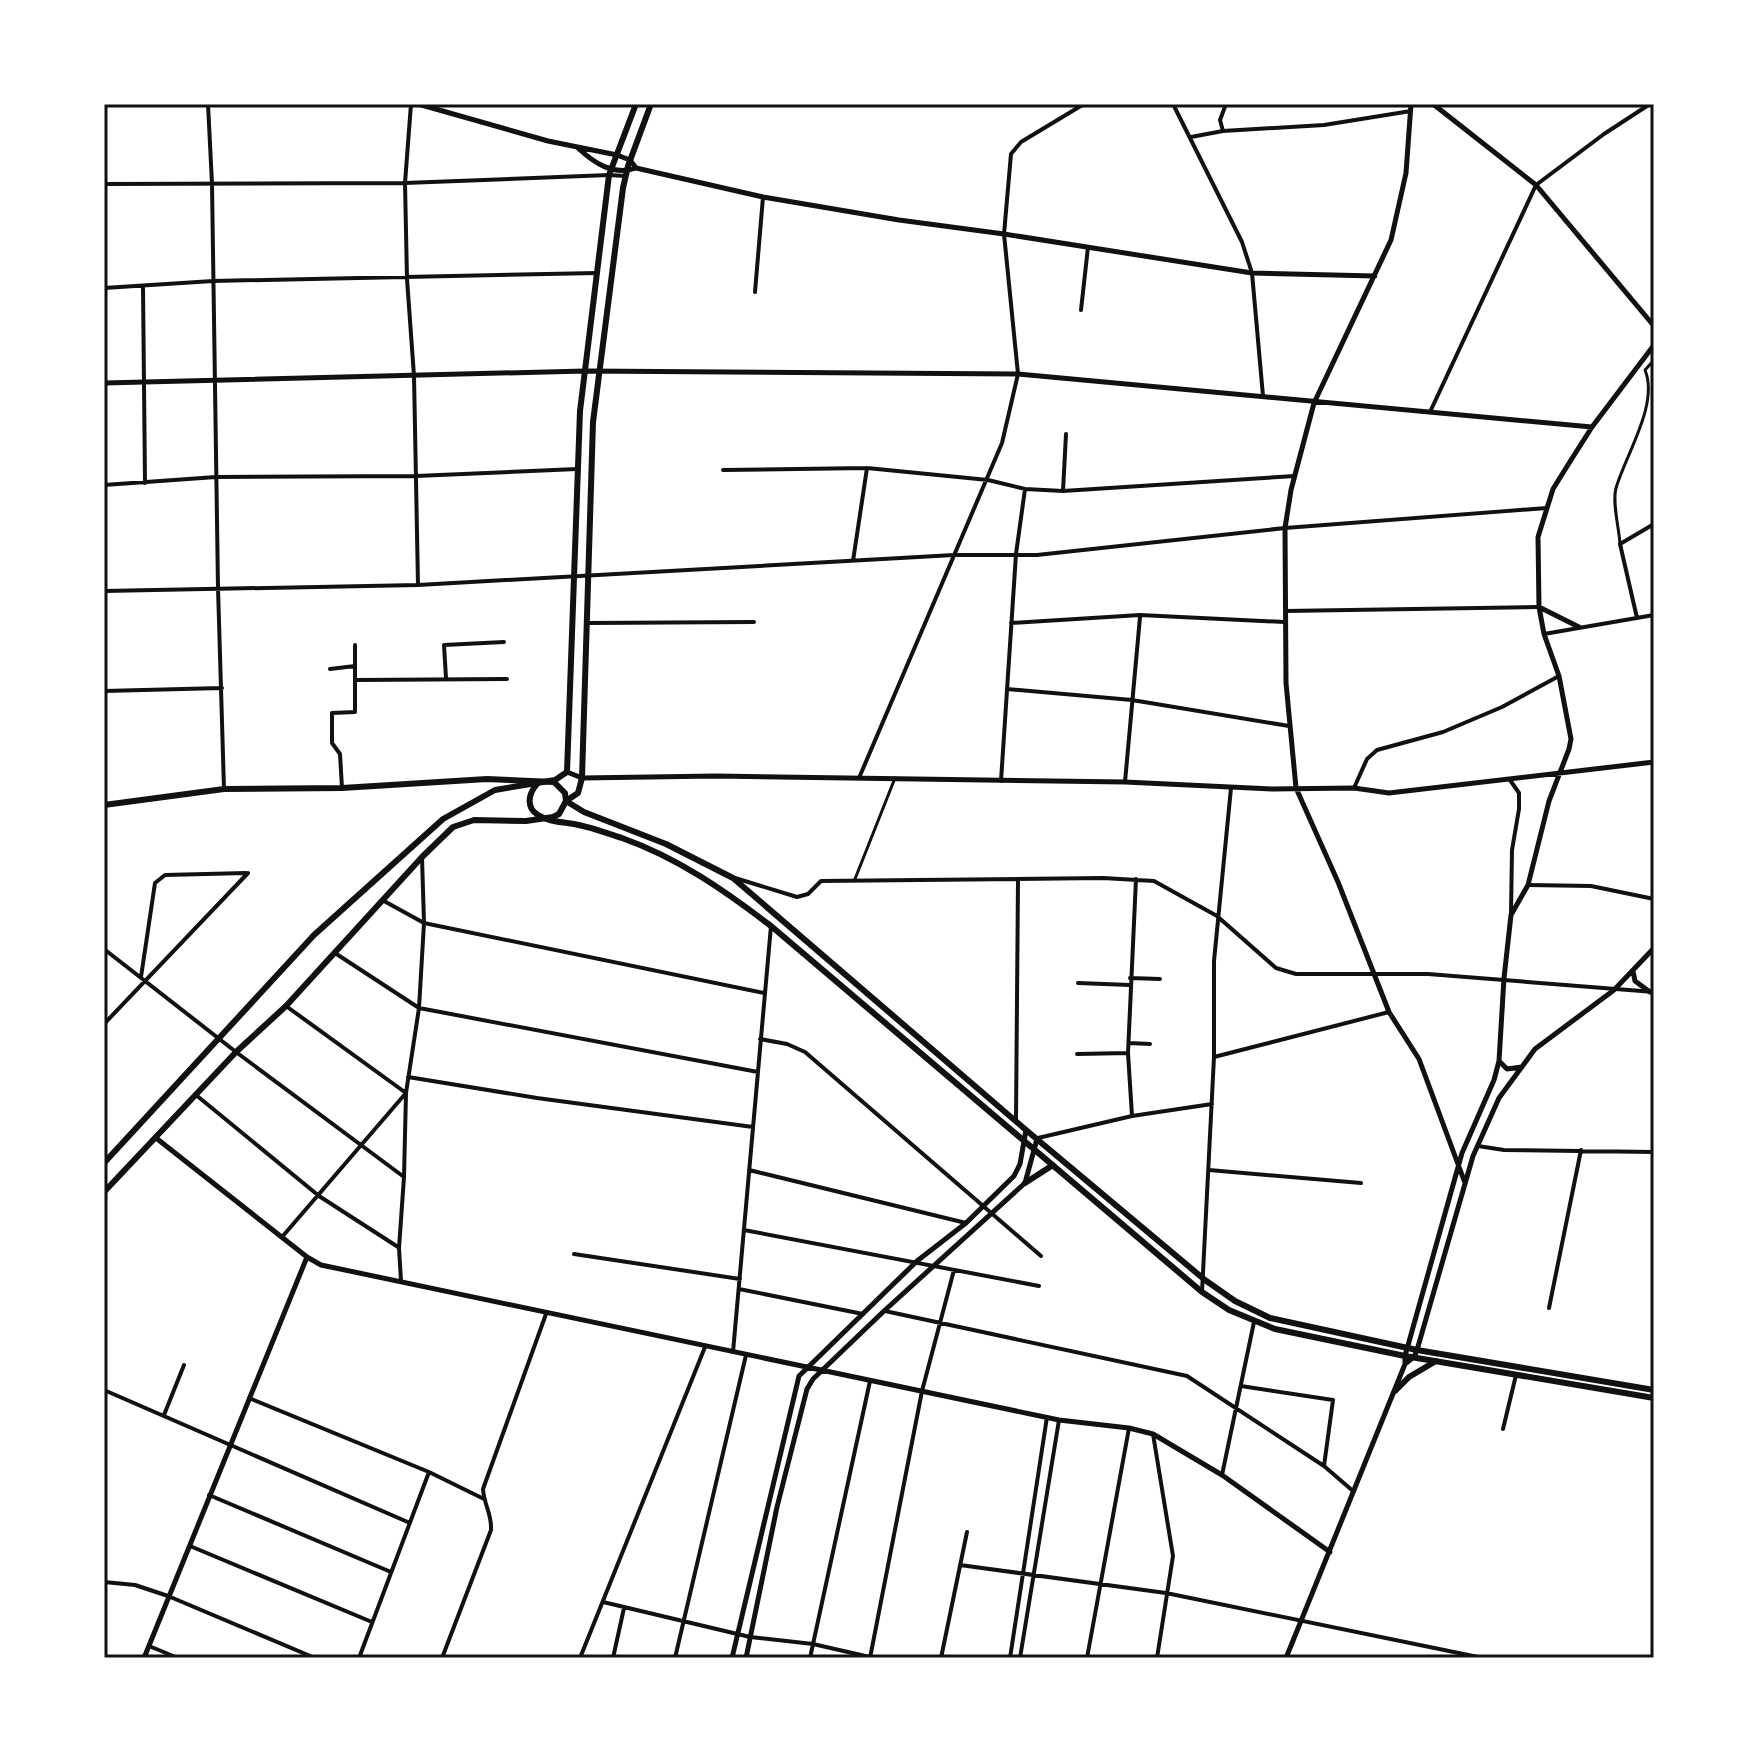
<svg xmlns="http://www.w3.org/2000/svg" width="1758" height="1762" font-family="Karla,sans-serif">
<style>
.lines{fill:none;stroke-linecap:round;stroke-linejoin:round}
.pedestrian{stroke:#111;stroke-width:3}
.minor{stroke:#111;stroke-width:4}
.tertiary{stroke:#111;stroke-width:5}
.secondary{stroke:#111;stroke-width:6}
.primary{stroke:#111;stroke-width:6}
.neatline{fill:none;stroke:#111;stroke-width:3}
</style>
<rect width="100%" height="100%" fill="#fff"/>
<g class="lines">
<path class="pedestrian" d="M1620,544C1619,527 1612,503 1616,488C1626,454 1659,404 1645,370L1654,360
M855,879L895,778"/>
<path class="minor" d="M208,104L212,184L218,588L224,789
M411,104L405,183L407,279L414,376L418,585
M1173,104L1242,242L1252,273L1263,396
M1223,131L1220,120L1226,104
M1191,137L1223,131L1324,125L1411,111
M104,184L405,183L609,175L625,176
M143,287L145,483
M104,288L213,281L597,273
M755,292L763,197
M1081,310L1088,247
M1430,412L1536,185L1604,134L1650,104
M723,470L867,468L988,480L1025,489L1063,491L1295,476
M104,485L216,477L416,476L577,469
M1063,491L1066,434
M853,561L867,468
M104,591L418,585L954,555H1037L1285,528L1547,508
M1285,611L1539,607
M1637,618L1620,544L1654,524
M587,623L754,622
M1011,623L1140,615L1284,622
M1544,634L1654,615
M330,669L355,666
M446,678L444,645L504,642
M356,680L507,679
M1007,689L1132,700L1289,726
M104,691L222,688
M859,778L1002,443L1018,374L1004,234L1011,154L1021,142L1084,104
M1510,780L1519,793V809L1512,850L1511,914
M1001,781L1016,554L1025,489
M1125,782L1140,617
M342,788L340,754L332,743V713L355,712V645
M1354,788L1367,759L1377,750L1443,732L1502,707L1559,676
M735,878L797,897L808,894L821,881L1103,878L1154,881L1217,916L1276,968L1296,974H1428L1654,992
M1528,885L1591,886L1654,899
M384,901L424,923L764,993
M104,949L236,1052L404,1177
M335,953L419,1008L758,1072
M141,977L155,883L165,875L246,873
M1130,978L1160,979
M1078,983L1130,985
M104,1024L248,873
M760,1039L787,1044L805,1052L1041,1256
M1129,1043L1150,1044
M1077,1054L1128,1053
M1214,1057L1389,1012
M408,1077L537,1098L753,1127
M196,1095L319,1196L398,1247
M1132,1116L1128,1053L1136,879
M1016,1119L1018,880
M1038,1138L1132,1116L1212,1104
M1478,1146L1504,1150L1654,1152
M749,1170L966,1223
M1209,1170L1361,1183
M744,1230L1039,1286
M282,1237L406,1093L286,1006
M574,1254L740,1279
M401,1281L399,1248L404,1177L406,1093L419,1008L424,923L422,857
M739,1289L863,1314
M1202,1292L1214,1057V961L1231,788
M1549,1308L1581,1150
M885,1311L1187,1376L1324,1466L1353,1491
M733,1352L771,926
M1241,1386L1333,1400L1324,1466
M104,1390L410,1523
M249,1398L429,1472L484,1499
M164,1415L184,1365
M1503,1429L1516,1375
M1153,1434L1173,1556L1157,1658
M1222,1475L1254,1322
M209,1495L391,1572
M190,1546L372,1622
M960,1565L1166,1593L1483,1658
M104,1582L135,1585L168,1596L315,1658
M603,1602L750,1637L813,1644L874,1658
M149,1646L178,1658
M359,1658L429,1472
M442,1658L491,1530C492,1514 484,1505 483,1489L546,1314
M580,1658L705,1347
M613,1658L624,1608
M675,1658L746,1355
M810,1658L870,1381
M870,1658L922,1391L954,1270
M941,1658L967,1532
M1010,1658L1047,1417
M1020,1658L1059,1420
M1087,1658L1129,1428"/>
<path class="tertiary" d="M418,104L548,141L617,155L630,160L636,168
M1411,104L1406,173L1391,240L1314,403L1291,490L1285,528L1286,683L1296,788L1338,882L1389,1012L1419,1059L1465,1183
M1433,104L1536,185L1654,326
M578,148C594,163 613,176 636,168L763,197L899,220L1004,234L1252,273L1375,276
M104,383L585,371L1018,374L1592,427
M1539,607L1579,627
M567,772L582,778L716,776L1125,782L1272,789L1354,788L1389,793L1654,762
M1633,971L1635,981L1650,992
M1500,1062L1507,1069L1522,1067
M156,1138L307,1257L321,1265L1059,1420L1129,1428L1153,1434L1222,1475L1330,1552
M1405,1364L1414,1357L1417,1350L1473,1156L1499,1098L1535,1049L1614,990L1654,948
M144,1658L307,1257
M732,1658L799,1376L917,1261L966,1223L1014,1176L1020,1164L1026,1130
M746,1658L777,1507L807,1389L813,1379L884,1311L1025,1183L1037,1139
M1286,1658L1405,1364V1356L1462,1153L1494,1080L1499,1061L1504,978L1511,915L1528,885L1549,801L1569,749L1571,739L1559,676L1544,634L1539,607L1538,537L1553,489L1571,460L1592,427L1654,345"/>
<path class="secondary" d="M537,784C528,794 526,808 538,815C549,822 562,822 574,824C591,827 606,833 622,838C678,858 724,890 771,926L1202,1292L1229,1310L1275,1329L1405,1356L1654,1398
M104,805L224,789L342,788L487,779L554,782L565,793L566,801L584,812L666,844L733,878L1026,1130L1205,1280L1235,1301L1270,1318L1417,1350L1654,1390
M1025,1183L1053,1165
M1395,1391L1409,1377L1436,1361"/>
<path class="primary" d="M104,1163L314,935L443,819L495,790L555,780L567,772L580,411L609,175L636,104
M104,1192L236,1052L286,1006L422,857L453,827L474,820L526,821L553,817L559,814L566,801L578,793L582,778L593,422L623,188L628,166L651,104"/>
</g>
<rect width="1758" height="1762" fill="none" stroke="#ffffff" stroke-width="212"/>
<rect x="106" y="106" width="1546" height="1550" class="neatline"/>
</svg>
